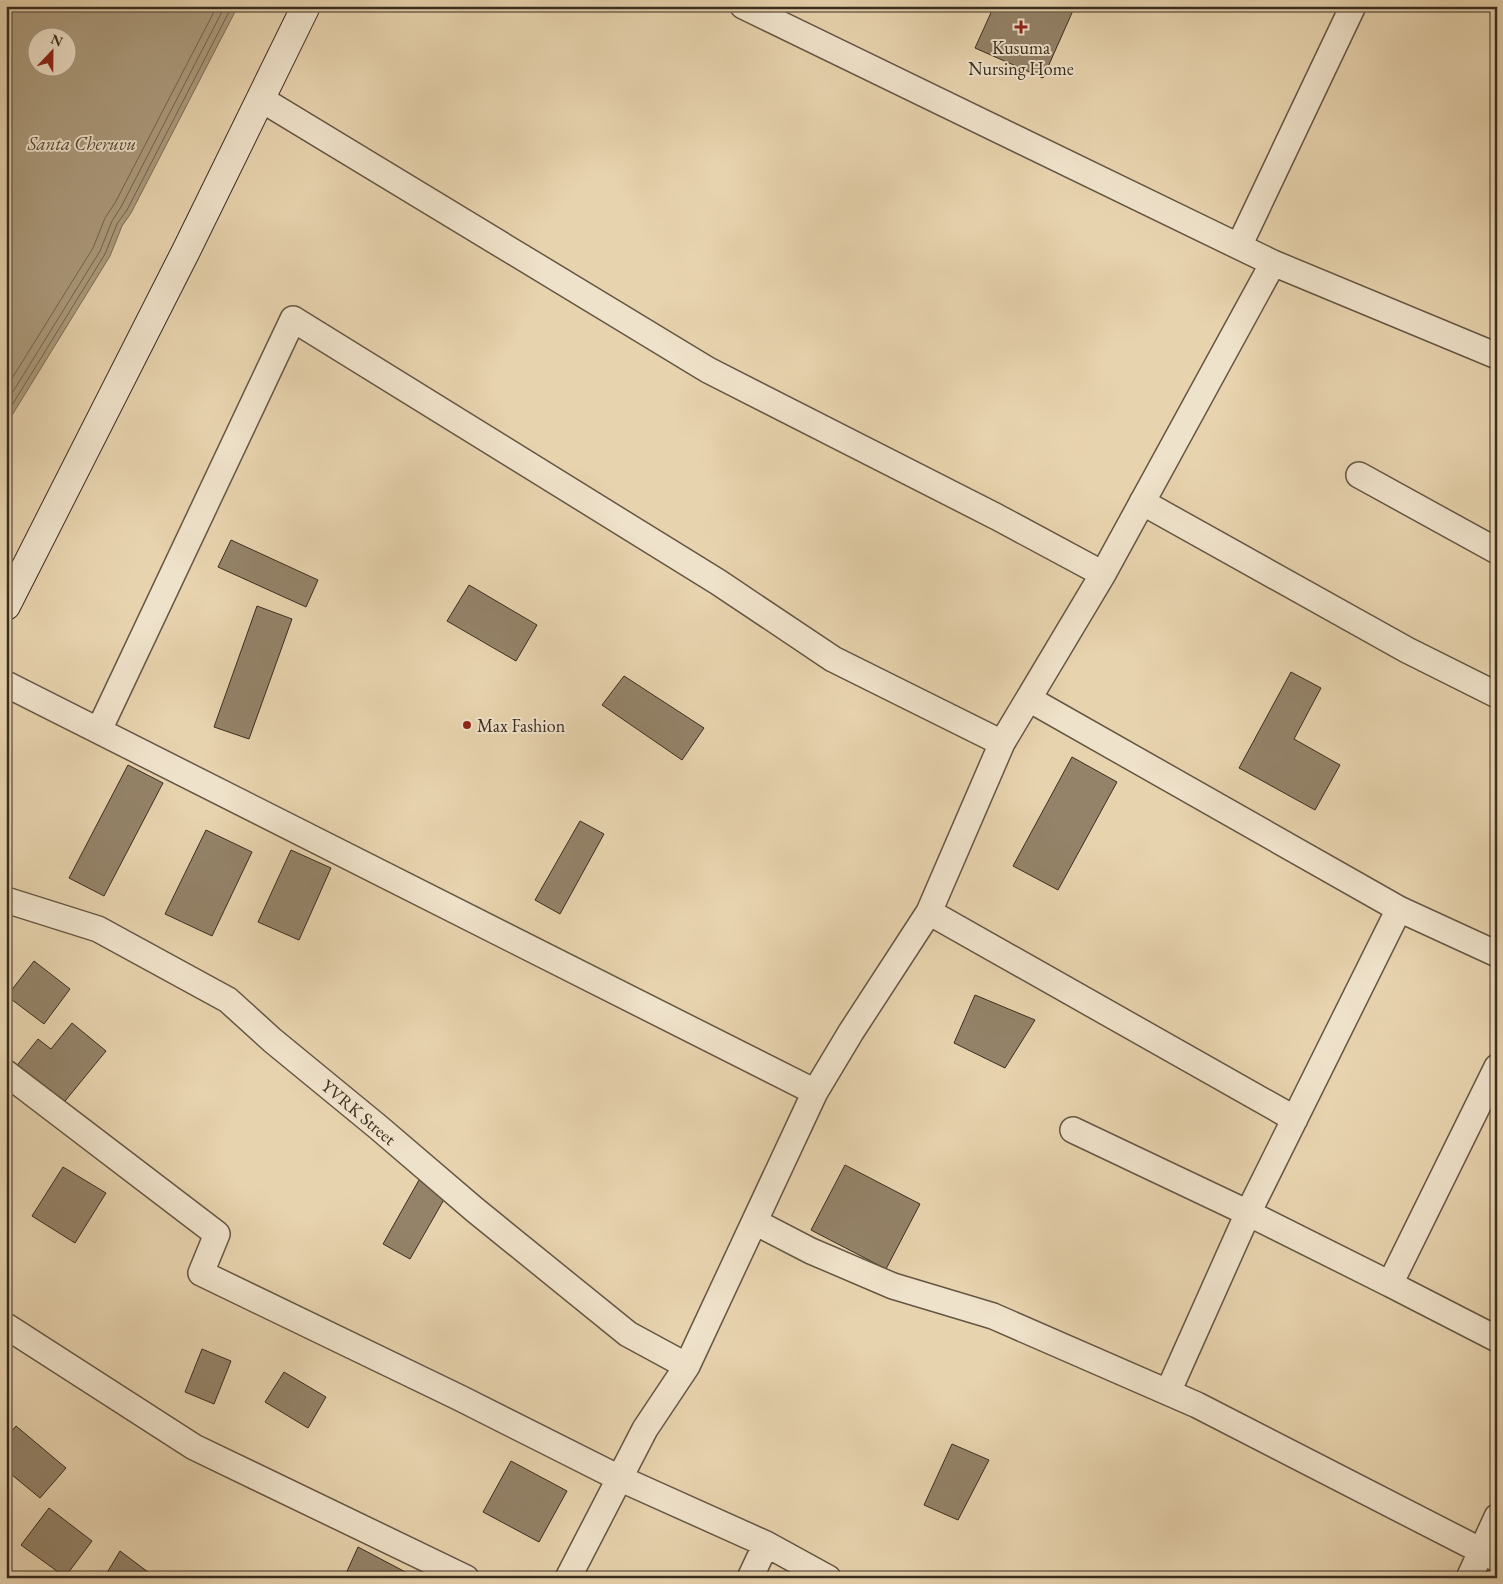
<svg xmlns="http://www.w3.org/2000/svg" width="1503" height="1584" font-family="'EB Garamond',serif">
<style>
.water{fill:#ac9b7d;stroke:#7e6f57;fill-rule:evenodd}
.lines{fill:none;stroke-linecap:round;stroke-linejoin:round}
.shore{stroke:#73644e;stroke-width:1}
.building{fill:#948369;stroke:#3a2d1f}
.street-casing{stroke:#655643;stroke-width:28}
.secondary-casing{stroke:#3a2d1f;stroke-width:30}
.street{stroke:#efe2ca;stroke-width:25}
.secondary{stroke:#efe2ca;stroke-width:28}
.poi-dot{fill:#8f2418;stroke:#efe2ca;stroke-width:2}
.labels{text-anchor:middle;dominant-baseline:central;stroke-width:4;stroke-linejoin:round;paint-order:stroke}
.poi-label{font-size:18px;fill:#3a2d1f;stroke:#efe2ca}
.street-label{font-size:18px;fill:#3a2d1f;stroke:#efe2ca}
.water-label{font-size:19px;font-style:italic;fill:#564836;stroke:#efe2ca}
</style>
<rect width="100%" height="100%" fill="#e7d3ae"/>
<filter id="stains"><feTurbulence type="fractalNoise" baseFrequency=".004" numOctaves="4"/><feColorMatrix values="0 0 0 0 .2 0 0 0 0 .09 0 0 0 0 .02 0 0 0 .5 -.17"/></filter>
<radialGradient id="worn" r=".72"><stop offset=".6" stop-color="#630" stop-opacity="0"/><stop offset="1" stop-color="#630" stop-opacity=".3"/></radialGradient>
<path class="water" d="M6,6H238L131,213L122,226L110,256L6,425ZM38,38H68V68H38Z"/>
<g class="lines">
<path class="shore" d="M6,388L93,248L105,218L115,203L217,6
M6,403L100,251L112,221L121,207L225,6
M6,415L105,254L117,224L127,210L232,6"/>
</g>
<path class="building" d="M994,6H1075L1043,78L975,48Z
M231,540L318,580L306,607L218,567Z
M469,585L537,625L516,661L447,621Z
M257,606L292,619L249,739L214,727Z
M1291,672L1321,688L1294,739L1340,765L1315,810L1239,768Z
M624,676L704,728L682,760L602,705Z
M1072,757L1117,782L1058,890L1013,866Z
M128,765L163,783L104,896L69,878Z
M580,821L604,834L560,914L535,900Z
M206,830L252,852L212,936L165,914Z
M291,850L331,868L299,940L258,922Z
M34,961L70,989L44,1024L7,996Z
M975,995L1035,1020L1005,1068L954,1043Z
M72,1023L106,1051L61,1106L15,1068L38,1039L51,1049Z
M845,1165L920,1204L886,1269L811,1230Z
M63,1167L106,1193L75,1243L32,1216Z
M419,1180L446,1196L410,1259L383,1244Z
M202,1349L231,1361L214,1404L185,1392Z
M284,1372L326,1397L308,1428L265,1402Z
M16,1426L66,1468L40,1498L6,1470V1438Z
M952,1444L989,1460L958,1520L924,1505Z
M511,1461L567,1491L539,1542L483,1512Z
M49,1508L92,1541L65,1577L21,1545Z
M358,1547L413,1576L412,1578H344Z
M120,1551L156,1578H108L105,1576Z"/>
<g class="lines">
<g class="street-casing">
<path id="street" d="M743,6L1273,263L1497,356
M261,99L708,370L997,517L1103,574
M1239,246L1353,6
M1359,475L1497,551
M1142,502L1407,650L1497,695
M6,684L815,1092
M1029,699L1399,909
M99,730L293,319L718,582L833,659L1002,743
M6,900L98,929L228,1000L272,1040L378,1127L475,1210L628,1334L687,1366
M929,912L1295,1119
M1497,1067L1390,1284L1497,1339
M6,1073L217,1234L201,1273L460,1398L619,1478L766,1544L828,1578
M1073,1130L1248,1213L1168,1392
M755,1222L811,1251L893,1286L993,1316L1197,1405L1497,1559
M1390,1284L1248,1213L1399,909L1497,954
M6,1326L194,1447L466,1578
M568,1578L645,1429L687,1366L815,1092L851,1032L929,912L1002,743L1103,574L1273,263
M750,1578L766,1544
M1469,1578L1497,1517"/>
</g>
<g class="secondary-casing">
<path id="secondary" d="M6,606L186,251L306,6"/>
</g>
<use href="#street" class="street"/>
<use href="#secondary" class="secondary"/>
</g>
<g class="poi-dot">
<path d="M1018.5 19.5h5v5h5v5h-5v5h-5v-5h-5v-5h5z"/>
<circle cx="467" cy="725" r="5"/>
</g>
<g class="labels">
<g class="poi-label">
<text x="1021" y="47">Kusuma<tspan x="1021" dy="21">Nursing Home</tspan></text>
<text x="477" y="725" text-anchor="start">Max Fashion</text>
</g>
<g class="street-label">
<text transform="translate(359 1112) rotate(40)">YVRK Street</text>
</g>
<g class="water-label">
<text x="82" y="143">Santa Cheruvu</text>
</g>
</g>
<rect width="1503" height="1584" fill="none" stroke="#e7d3ae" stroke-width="25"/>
<rect x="8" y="8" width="1488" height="1569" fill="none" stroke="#3a2d1f" stroke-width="2.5"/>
<rect x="12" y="12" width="1478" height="1559" fill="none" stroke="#3a2d1f"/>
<g transform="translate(52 52) rotate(22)"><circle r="24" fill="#efe2ca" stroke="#a79a86"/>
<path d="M0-4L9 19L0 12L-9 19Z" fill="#8f2418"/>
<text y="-8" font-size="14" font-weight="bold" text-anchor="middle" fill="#3a2d1f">N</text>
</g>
<rect width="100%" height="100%" filter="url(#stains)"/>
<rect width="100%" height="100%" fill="url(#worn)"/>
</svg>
